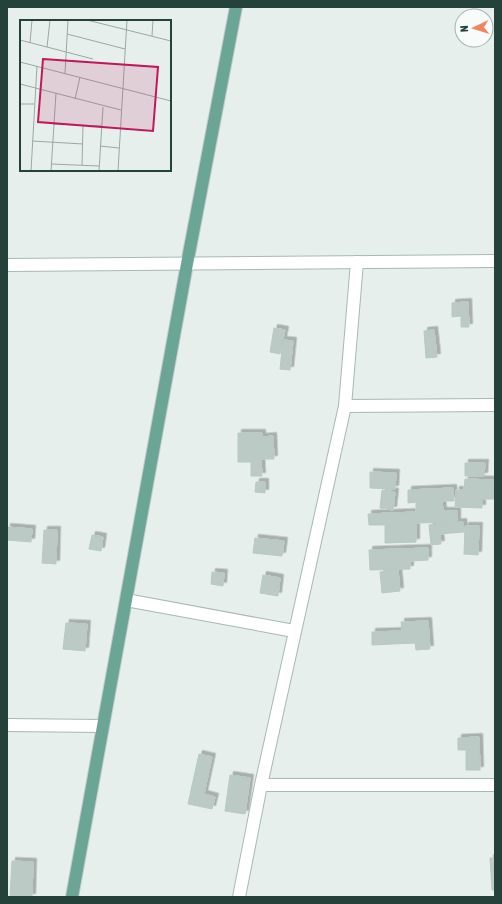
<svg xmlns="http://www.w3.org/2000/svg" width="502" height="904" font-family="'Asap Condensed',sans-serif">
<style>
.building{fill:#bbcac4;stroke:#b8c9c2;filter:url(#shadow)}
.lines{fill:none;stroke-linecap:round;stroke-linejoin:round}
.street-casing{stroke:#a8b8b2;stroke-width:14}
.secondary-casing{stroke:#a4bbb3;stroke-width:14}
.primary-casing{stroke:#c2cac8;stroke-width:14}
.street{stroke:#fff;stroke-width:12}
.secondary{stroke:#fff;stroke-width:12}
.primary{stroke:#6aa596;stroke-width:12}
.inset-road{fill:none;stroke:#98aaa4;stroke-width:1}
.view{fill:#c2185b;fill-opacity:0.15;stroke:#c2185b;stroke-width:2}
.inset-edge{fill:none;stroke:#24423a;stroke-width:2}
</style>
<defs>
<filter id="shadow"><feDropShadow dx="3.5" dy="-3.5" stdDeviation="0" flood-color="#0004"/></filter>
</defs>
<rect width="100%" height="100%" fill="#e6efeb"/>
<path class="building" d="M468,302L469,327H461V316L452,317V303Z
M274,328L285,330L280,354L270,352Z
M434,330L437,357L426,358L424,331Z
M283,340L293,341L290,370L280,369Z
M238,433H262V437L273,436L274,459H261L262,476H251V462H238Z
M465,463H485L484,476H465Z
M370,472L396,473L395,489L370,488Z
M465,479L494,480V499H482V508L455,507L456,490H464Z
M256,482H265V493L255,492Z
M453,488L454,501H442L443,511H457V522L416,523V542L385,543V525H369L368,514L416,512V502L408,503V490Z
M382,490L395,492L393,510L380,508Z
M463,522L464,532L440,534L441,544L431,545L429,525Z
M465,526H479L478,555L464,554Z
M7,527L32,529L31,542L7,540Z
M44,530H57L56,564L42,563Z
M92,535L103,537L101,551L89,549Z
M255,538L284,541L282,556L253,553Z
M428,548V560L410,561V569L370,570L369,550Z
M398,570L400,591L382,593L380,572Z
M212,572L224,573L223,586L211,584Z
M263,575L280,578L278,596L260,593Z
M428,621L430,649L416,650L415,643L372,645V632L402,631L401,622Z
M66,623L87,624L85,651L63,649Z
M479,737L480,770H466V750H458V738Z
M199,754L212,757L204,794L215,797L212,809L188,804Z
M230,775L250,778L245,814L225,811Z
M490,858H495V890H492Z
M12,861L33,862L32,897H10Z"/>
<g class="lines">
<g class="street-casing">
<path id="street" d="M345,406L495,405
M126,600L294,631
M7,725L103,726
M261,785H495
M239,897L261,785L345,406L357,262"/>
</g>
<g class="secondary-casing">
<path id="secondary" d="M7,265L495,261"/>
</g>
<g class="primary-casing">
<path id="primary" d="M72,897L187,264L236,7"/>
</g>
<use href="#street" class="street"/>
<use href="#secondary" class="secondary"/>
<use href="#primary" class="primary"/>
</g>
<g transform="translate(20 20)">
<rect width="151" height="151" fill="#e6efeb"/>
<path class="inset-road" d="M67,0L151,21M47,14L105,29M132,16L133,0M0,20L73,39M10,23L12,0M27,27L30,0M0,42L151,81M45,53L48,0M0,64L101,90M55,79L60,57M0,84H14M33,104L82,106M12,121L63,124M80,126L99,128M31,144L79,146M62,145L63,106M11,151L17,46M31,151L36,73M79,151L83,87M98,151L107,0"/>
<path class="view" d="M23,39L138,47L133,111L18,102Z"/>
<rect width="151" height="151" class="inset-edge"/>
</g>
<rect width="502" height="904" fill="none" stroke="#24423a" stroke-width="16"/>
<g transform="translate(474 28) rotate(266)"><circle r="19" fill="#f7fbf9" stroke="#a3b1ad"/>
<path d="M0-3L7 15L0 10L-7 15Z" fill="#f4845f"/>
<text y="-6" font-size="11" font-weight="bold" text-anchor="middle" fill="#24423a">N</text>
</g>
</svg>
